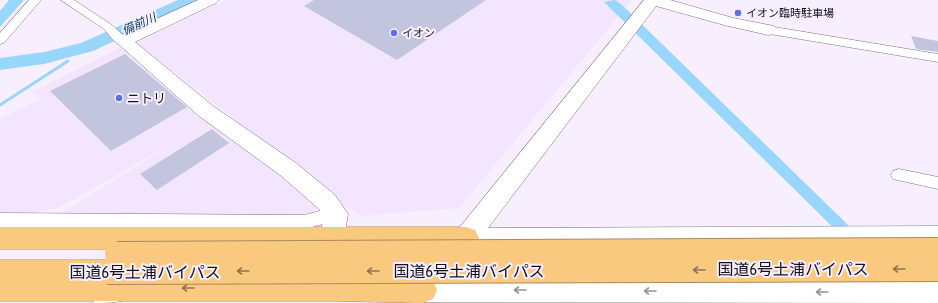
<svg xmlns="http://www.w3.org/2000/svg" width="938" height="303" font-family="'Asap Condensed','Noto Sans JP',sans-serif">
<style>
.built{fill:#f3e5fd}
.water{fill:#98d7fb}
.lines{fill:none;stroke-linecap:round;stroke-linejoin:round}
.stream{stroke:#98d7fb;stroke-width:3}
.river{fill:#98d7fb;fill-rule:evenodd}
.building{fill:#c3c5de}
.street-casing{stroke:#7e7187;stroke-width:1}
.secondary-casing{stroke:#7e7187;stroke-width:1}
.highway-casing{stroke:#aa895b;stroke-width:1}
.street{fill:#fff;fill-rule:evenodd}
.secondary{fill:#fff;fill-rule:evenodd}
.highway{fill:#f9c97f;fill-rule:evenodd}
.highway-bridge-casing{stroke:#aa895b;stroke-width:26;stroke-linecap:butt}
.highway-bridge{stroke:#f9c97f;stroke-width:24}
.oneway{stroke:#937651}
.oneway2{stroke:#969498}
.poi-dot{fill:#5c6fe6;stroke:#f7effd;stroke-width:1.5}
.labels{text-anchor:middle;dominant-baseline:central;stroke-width:4;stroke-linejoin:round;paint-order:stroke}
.far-poi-label{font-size:11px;fill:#161119;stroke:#f7effd;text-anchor:start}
.far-water-label{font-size:12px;font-style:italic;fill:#043b53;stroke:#f7effd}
.poi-label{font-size:13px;fill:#161119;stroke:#f7effd;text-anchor:start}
.near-street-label{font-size:16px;fill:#161119;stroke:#f7effd}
</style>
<rect width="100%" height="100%" fill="#f7effd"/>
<path class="built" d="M226,0H632L459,208L362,216L342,205L137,43Z
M122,47L323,204L306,218L59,215L190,133L86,193L57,208L18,216H0V119L40,99L32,92Z"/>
<path class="water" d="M9,0H24L0,27V11Z
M615,0L622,5L844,221L920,303H910L604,2Z
M69,51L67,55L16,64L0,65V59Z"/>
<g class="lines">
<path class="stream" d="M0,105L68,61"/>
<path class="river" d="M178,0H199L197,3L93,51L44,64L0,70V58L44,52L81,43Z"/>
</g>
<path class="building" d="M314,0H486L397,60L304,6Z
M911,36L938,41V52L916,49Z
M125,54L187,107L111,151L50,91Z
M212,129L229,143L157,190L140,174Z"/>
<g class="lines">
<g class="street-casing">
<path id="street" d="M29,0H41L4,43L0,44V33Z
M61,0H74L112,25L129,41L127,44L123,45L114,41L104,29Z
M768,26L938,54V62L764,33L762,30L764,27Z
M899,169L938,177V189L893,179L891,175L893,171Z
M336,207L342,209L344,214L342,219L304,229L0,227V213L304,215Z
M127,283L134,286L136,292C129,303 108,303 93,303L95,297L113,291Z"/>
</g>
<g class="secondary-casing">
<path id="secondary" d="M198,0H219L216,3L135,42L213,106L296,163L335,195L348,214L344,238L337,262L328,265L319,262L316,254L324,216L319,209L280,175L199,116L115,41L117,37Z
M644,0H670L733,18L774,26L776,30L774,34L768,35L724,25L656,6L488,228L938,226V246L472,248C466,256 460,255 451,252L448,245L451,238Z
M423,278L938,280V303L423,302L414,299L410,290L414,281Z"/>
</g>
<g class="highway-casing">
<path id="highway" d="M0,227H466L475,230L479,238L475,246L466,249H0Z
M0,260H107L116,264L120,272L119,275H338L423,277L433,281L437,290L433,299L423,303L338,301H0Z"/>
</g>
<use href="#street" class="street"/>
<use href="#secondary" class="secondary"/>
<use href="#highway" class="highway"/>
<g class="highway-bridge-casing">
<path id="highway-bridge" d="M117,254L938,250
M107,272L938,269"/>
</g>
<use href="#highway-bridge" class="highway-bridge"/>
</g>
<defs><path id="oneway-shaft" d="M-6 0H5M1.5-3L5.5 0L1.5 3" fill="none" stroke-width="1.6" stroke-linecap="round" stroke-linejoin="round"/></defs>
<g class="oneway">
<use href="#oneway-shaft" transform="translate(899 269) rotate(180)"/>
<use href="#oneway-shaft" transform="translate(699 270) rotate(180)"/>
<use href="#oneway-shaft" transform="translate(243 271) rotate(180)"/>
<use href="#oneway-shaft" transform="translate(373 271) rotate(180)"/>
<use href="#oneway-shaft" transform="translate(188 288) rotate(180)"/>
</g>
<g class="oneway2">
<use href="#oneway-shaft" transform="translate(520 290) rotate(-180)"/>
<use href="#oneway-shaft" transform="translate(650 291) rotate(-180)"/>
<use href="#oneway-shaft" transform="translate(822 292) rotate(-180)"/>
</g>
<g class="poi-dot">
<circle cx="738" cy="13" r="4"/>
<circle cx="394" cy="33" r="4"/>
<circle cx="119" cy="98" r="4"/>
</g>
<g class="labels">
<g class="far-poi-label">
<text x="746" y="13">イオン臨時駐車場</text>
<text x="402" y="33">イオン</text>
</g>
<g class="far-water-label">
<text transform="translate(139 24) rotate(-24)">備前川</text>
</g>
<g class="poi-label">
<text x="127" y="98">ニトリ</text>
</g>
<g class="near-street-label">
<text x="793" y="269">国道6号土浦バイパス</text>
<text x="469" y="271">国道6号土浦バイパス</text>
<text x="145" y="272">国道6号土浦バイパス</text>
</g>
</g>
</svg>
